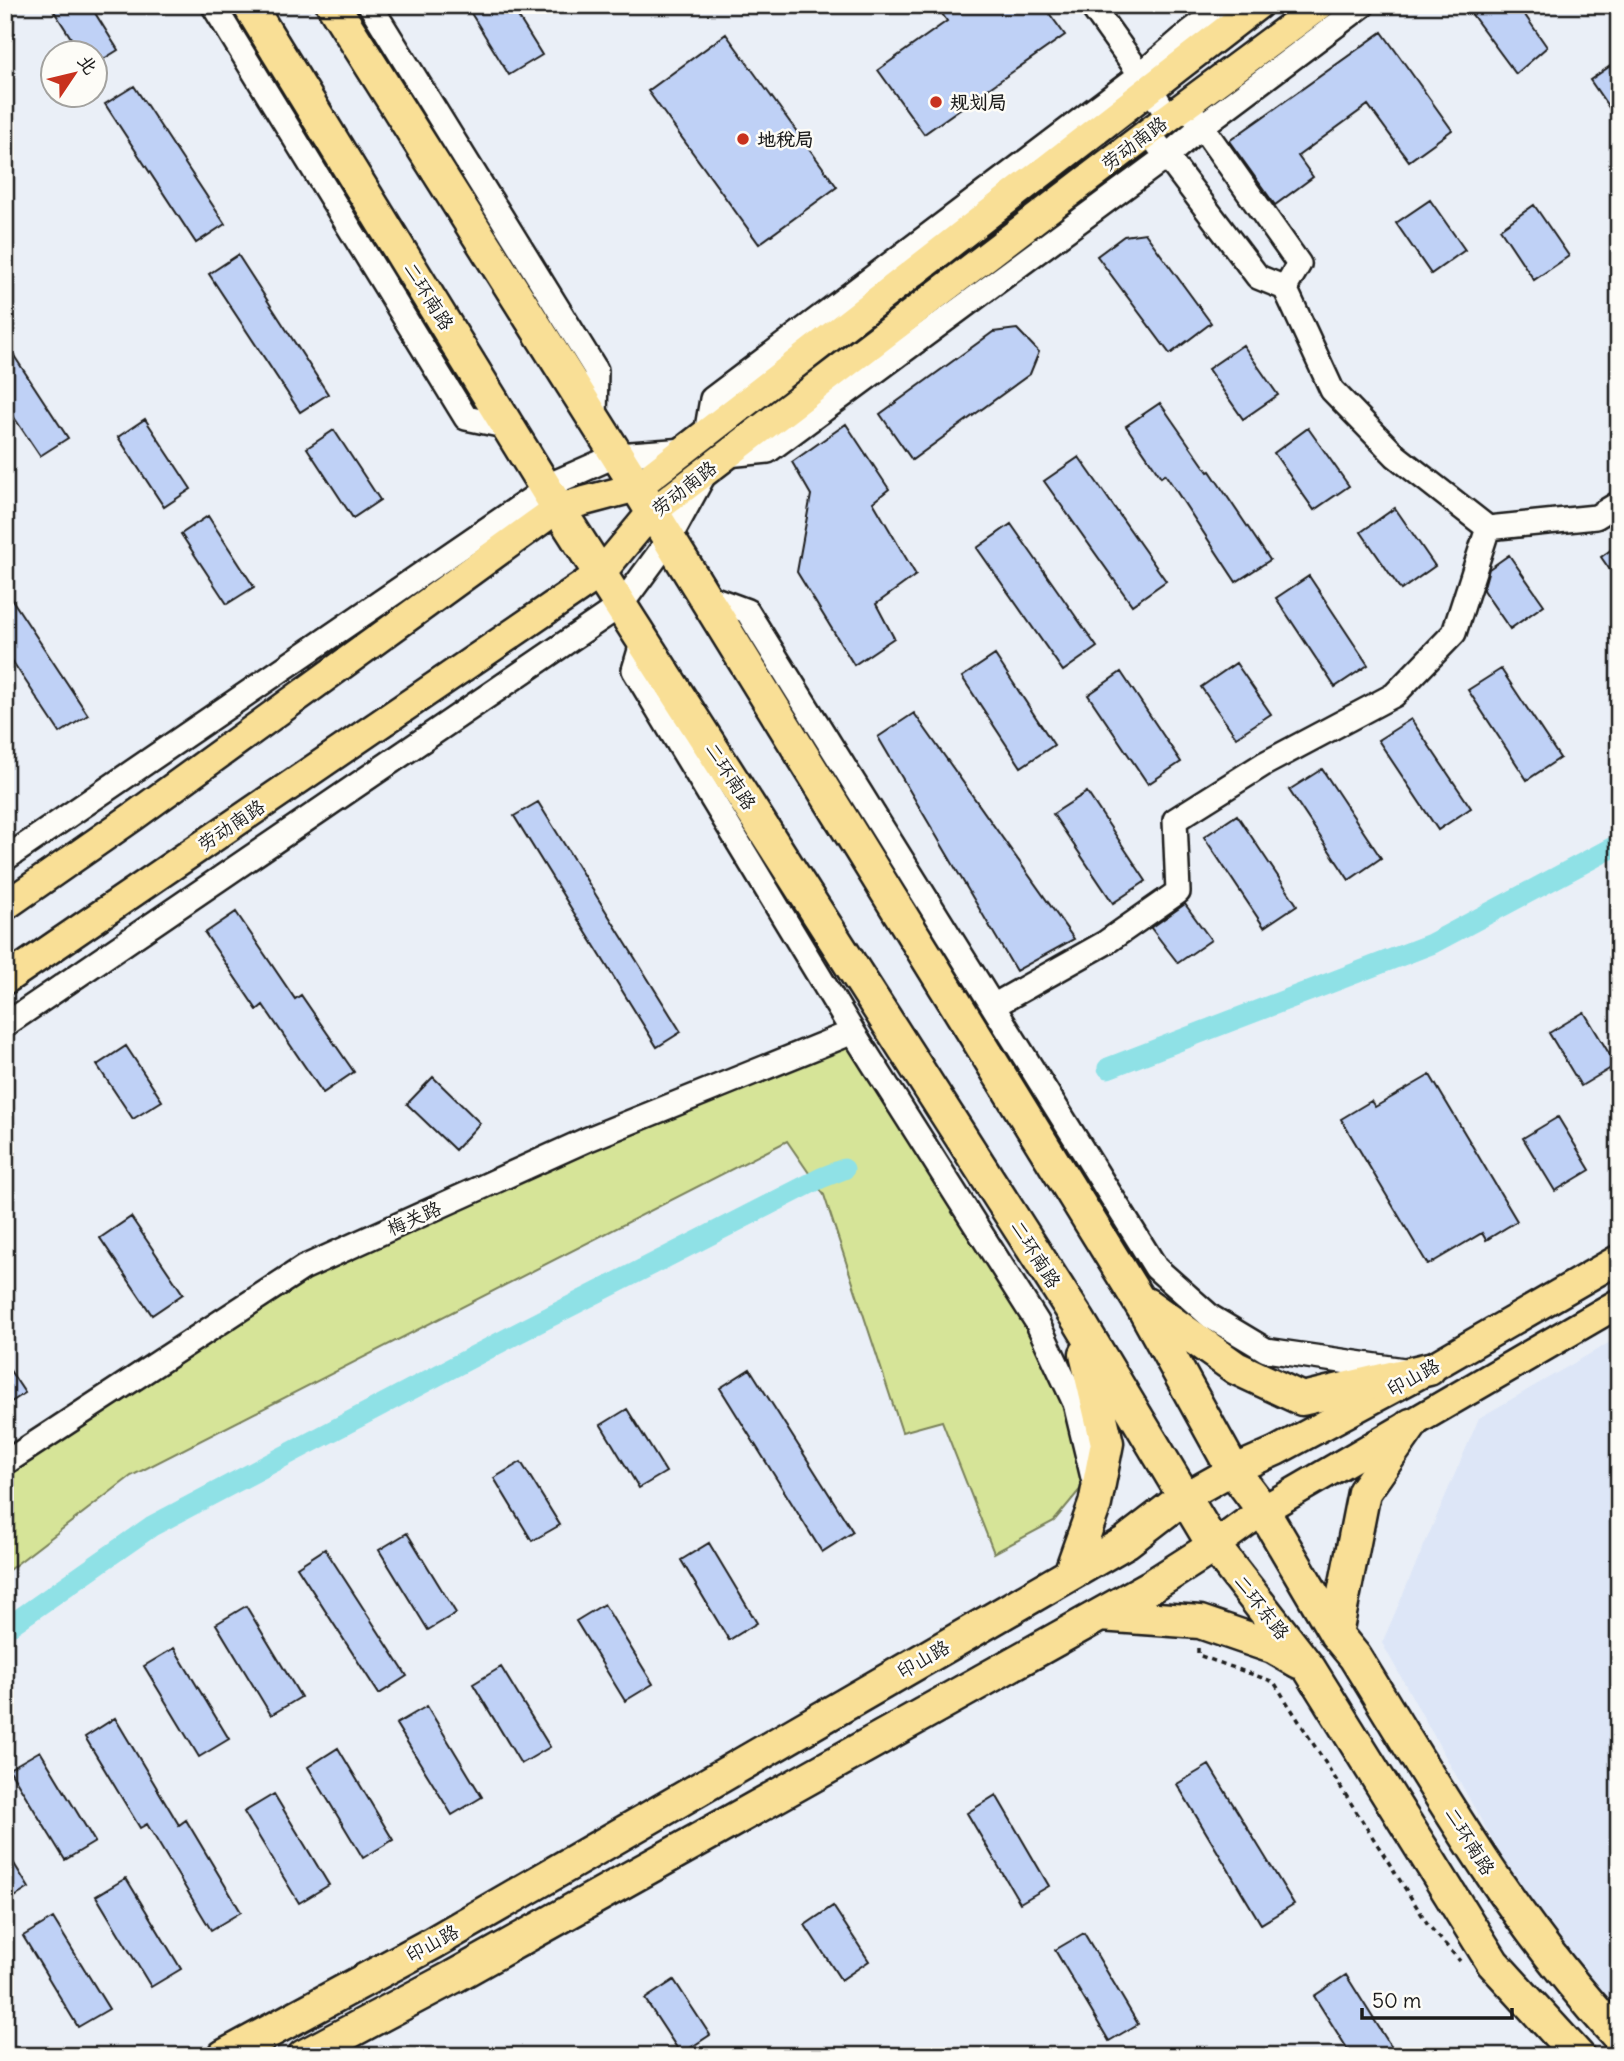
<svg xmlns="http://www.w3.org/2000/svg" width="1624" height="2061" font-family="Delius,'LXGW WenKai TC',sans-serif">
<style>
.built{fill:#dde6f7}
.green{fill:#d6e498;stroke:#79805a;stroke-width:2}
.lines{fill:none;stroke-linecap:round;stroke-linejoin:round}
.canal{stroke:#8fe1e6;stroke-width:21}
.building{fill:#bfd1f6;stroke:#1c1c1c;stroke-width:2}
.minor-casing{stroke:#1c1c1c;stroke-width:28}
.major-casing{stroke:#1c1c1c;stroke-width:33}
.highway-casing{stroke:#1c1c1c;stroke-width:37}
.path{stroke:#1c1c1c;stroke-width:3.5;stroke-dasharray:5 5;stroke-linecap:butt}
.minor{stroke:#fdfcf7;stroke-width:23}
.major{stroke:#f9df96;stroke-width:28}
.highway{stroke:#f9df96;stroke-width:32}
.poi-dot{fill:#c8321e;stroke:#fdfcf7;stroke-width:2.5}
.labels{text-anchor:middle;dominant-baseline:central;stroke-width:5;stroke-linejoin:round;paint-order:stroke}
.poi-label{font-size:19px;font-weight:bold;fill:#1c1c1c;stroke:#fdfcf7;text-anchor:start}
.street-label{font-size:19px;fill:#1c1c1c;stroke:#fdfcf7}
</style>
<rect width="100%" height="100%" fill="#eaeff7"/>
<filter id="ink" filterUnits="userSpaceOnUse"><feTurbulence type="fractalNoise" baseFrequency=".0143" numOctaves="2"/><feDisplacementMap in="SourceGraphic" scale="14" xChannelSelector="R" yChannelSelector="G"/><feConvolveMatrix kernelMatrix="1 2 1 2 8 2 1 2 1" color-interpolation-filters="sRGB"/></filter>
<g filter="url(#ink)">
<path class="built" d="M1619,1337V2008L1541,1927L1382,1643L1479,1418Z"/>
<path class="green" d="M853,1032L1037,1322L1092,1475L1054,1521L994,1553L942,1421L902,1432L824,1195L787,1141L131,1476L5,1573V1463L303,1268Z"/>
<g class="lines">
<path class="canal" d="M1108,1068L1431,944L1619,844
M5,1629L152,1526L516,1334L821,1178L844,1169"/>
</g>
<path class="building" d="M50,5H90L118,50L94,65V52H80Z
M466,5H511L542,55L509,75Z
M936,5H1043L1065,35L924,134L878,70L947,21Z
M1465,5H1518L1547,47L1516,74Z
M1382,32L1452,130L1409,161L1368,105L1298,156L1313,177L1275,205L1229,141Z
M726,34L837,187L759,244L648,91Z
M1619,60V122L1590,80Z
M134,86L225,224L196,243L105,104Z
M1430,200L1465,250L1431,274L1396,223Z
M1534,205L1569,256L1534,280L1500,229Z
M1145,233L1211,323L1170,354L1097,256L1124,236Z
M238,255L328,394L300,412L209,274Z
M1017,329L1039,352L1030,374L912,460L880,414L993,332Z
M5,342L68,438L40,456L5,404Z
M1243,345L1278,395L1243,419L1208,369Z
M1160,403L1208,472L1210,471L1270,560L1236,582L1165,474L1161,477L1126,426Z
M145,419L191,489L164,507L118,437Z
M846,424L889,489L873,502L916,575L876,604L894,638L854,665L797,572L811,495L792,462Z
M1308,428L1349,486L1314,510L1274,453Z
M334,430L380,500L353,518L307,448Z
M1079,457L1166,581L1132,605L1044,481Z
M1395,508L1435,566L1401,590L1361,532Z
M208,516L254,587L227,604L181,534Z
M1011,524L1097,647L1063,671L977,548Z
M1619,544V583L1601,557Z
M1509,555L1544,605L1510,629L1483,590L1489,569Z
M1309,576L1368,665L1335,687L1276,598Z
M5,589L88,715L60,733L5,650Z
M995,655L1054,745L1021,767L962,677Z
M1236,663L1271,714L1236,737L1201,687Z
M1501,669L1560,758L1527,780L1468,690Z
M1121,672L1181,762L1148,784L1088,695Z
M914,713L1074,939L1016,971L878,737Z
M1411,719L1471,808L1438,830L1378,740Z
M1322,769L1381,858L1349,880L1289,790Z
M1087,792L1146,881L1113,903L1053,814Z
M538,802L681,1032L657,1047L514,816Z
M1237,815L1297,905L1264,927L1204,837Z
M1185,904L1211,940L1178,963L1151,928Z
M236,912L295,999L301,995L354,1072L323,1093L263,1005L257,1010L205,933Z
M1584,1012L1616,1065L1581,1086L1549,1033Z
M126,1046L162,1101L133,1119L97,1065Z
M1430,1075L1517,1221L1486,1240L1482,1233L1428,1265L1341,1119L1371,1101L1375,1107Z
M433,1077L480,1123L455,1150L407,1104Z
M1558,1117L1590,1170L1555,1191L1523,1138Z
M131,1217L183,1294L152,1315L100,1238Z
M5,1363L25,1393L5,1406Z
M750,1369L853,1532L822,1552L720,1388Z
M627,1409L666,1472L639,1488L601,1425Z
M521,1462L560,1525L532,1541L494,1478Z
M407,1533L456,1613L428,1630L379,1550Z
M709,1543L757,1623L729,1640L681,1560Z
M325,1549L407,1676L379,1694L297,1567Z
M604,1604L653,1684L625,1701L576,1621Z
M246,1606L301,1697L271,1715L216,1624Z
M174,1648L229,1739L199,1757L144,1666Z
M501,1667L550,1747L521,1764L473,1684Z
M427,1706L482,1797L452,1815L396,1724Z
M115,1718L179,1825L186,1820L241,1912L211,1930L147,1824L140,1828L85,1737Z
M338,1748L393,1840L363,1858L308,1767Z
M40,1751L95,1842L65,1860L9,1769Z
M1209,1765L1294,1904L1261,1924L1177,1784Z
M274,1794L329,1885L299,1903L244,1812Z
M996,1795L1049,1886L1020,1903L967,1813Z
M5,1849L29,1888L5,1903Z
M126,1878L181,1969L151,1987L96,1896Z
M833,1906L869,1961L841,1980L805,1925Z
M53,1918L109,2009L78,2027L23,1936Z
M1084,1933L1138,2024L1109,2041L1055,1950Z
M1346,1975L1397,2056H1352L1314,1996Z
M674,1980L710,2035L681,2054L645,1999Z"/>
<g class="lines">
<g class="minor-casing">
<path id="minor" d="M213,5L466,418L509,427
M370,5L596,370L595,420
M1091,5L1151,89L1168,117
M1193,114L1299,264L1285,288
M1158,145L1258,277L1285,288L1332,390L1396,456L1488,528L1596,517L1619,503
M706,434L712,399L1140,75L1191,31L1226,5
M727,455L768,451L1167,156L1202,126L1363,5
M701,594L747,611L1156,1268L1211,1317L1266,1350L1404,1370
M643,640L634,670L853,1032L1037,1322L1075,1403L1095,1486
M5,859L556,482L617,455L685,450
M993,1006L1105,943L1178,892L1175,820L1264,764L1394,695L1454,633L1488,528
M5,1025L621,605L668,541L704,475
M5,1463L303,1268L586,1140L853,1032"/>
</g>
<g class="major-casing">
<path id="major" d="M5,906L134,816L558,508L637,487L1258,5
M5,980L601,573L651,513L1149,132L1320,5
M1183,1498L1233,1470L1276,1451L1429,1369L1619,1259
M1214,1546L1263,1510L1619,1303"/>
</g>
<g class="highway-casing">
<path id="highway" d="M249,5L558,508L1079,1321L1214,1546L1309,1668L1493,1963L1578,2056
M333,5L637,487L1144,1309L1233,1470L1263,1510L1336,1634L1355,1657C1436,1788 1513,1923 1619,2037
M1146,1304L1236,1368L1302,1399L1429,1369
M1070,1574L1095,1504L1107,1443L1086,1354
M1100,1615L1200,1622L1273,1647L1299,1662
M1336,1634L1364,1492L1411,1425
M224,2056L433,1943L1126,1542L1183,1498
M304,2056L453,1977L1150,1587L1214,1546"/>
</g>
<path class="path" d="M1198,1648V1655L1274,1682L1429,1926L1460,1961"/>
<use href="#minor" class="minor"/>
<use href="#major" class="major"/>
<use href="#highway" class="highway"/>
</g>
</g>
<g class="poi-dot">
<circle cx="936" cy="102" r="7"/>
<circle cx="743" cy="139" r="7"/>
</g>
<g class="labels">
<g class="poi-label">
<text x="950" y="102">规划局</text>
<text x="757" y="139">地税局</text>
</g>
<g class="street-label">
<text transform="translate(1134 143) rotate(-37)">劳动南路</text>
<text transform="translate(429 296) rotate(58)">二环南路</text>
<text transform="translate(684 488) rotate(-38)">劳动南路</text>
<text transform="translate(731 776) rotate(57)">二环南路</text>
<text transform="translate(231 825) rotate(-34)">劳动南路</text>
<text transform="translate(414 1218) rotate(-24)">梅关路</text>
<text transform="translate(1036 1254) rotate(58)">二环南路</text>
<text transform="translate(1413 1377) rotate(-29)">印山路</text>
<text transform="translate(1262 1607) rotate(52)">二环东路</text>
<text transform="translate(923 1659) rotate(-30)">印山路</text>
<text transform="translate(1470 1841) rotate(58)">二环南路</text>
<text transform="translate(432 1943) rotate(-29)">印山路</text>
</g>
</g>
<rect width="1624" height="2061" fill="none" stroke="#fdfcf7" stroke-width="28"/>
<rect x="14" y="14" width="1596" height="2033" fill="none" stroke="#1c1c1c" stroke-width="2.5" filter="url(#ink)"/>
<g transform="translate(74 74) rotate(55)"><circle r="33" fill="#fdfcf7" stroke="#a3a29f" stroke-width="2"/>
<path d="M0-5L12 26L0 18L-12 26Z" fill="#c8321e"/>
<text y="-10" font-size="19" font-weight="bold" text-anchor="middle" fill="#1c1c1c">北</text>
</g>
<path d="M1362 2008v10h150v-10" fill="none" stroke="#1c1c1c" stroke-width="3.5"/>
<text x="1372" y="2008" font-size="21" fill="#1c1c1c" stroke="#fdfcf7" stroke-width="5" paint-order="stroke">50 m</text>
</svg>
